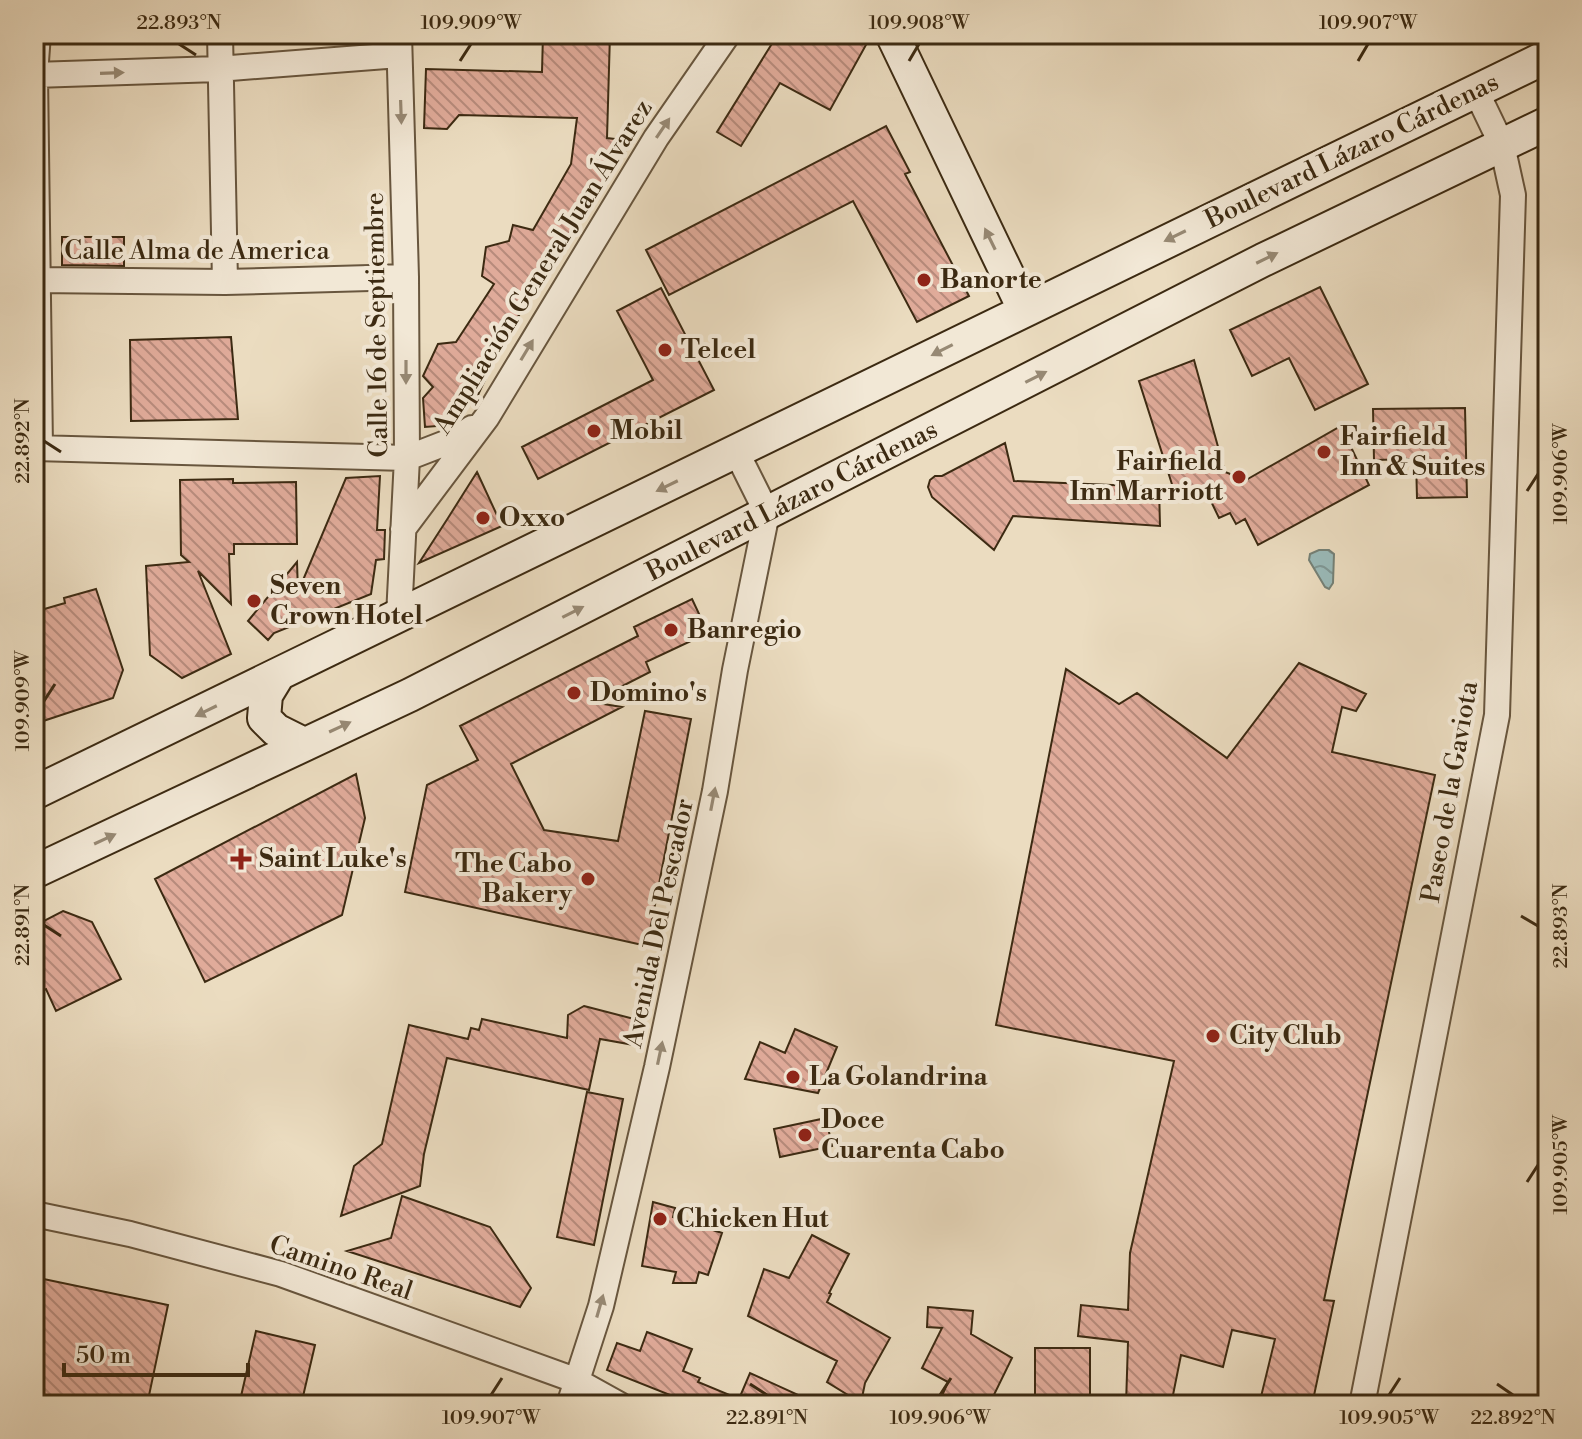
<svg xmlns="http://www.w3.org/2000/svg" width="1582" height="1439" font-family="'Libre Bodoni',serif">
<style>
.water{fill:url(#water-waves);stroke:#748076;stroke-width:2}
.building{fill:url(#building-back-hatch);stroke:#3c2a12;stroke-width:2}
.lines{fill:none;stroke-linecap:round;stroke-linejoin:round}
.street-casing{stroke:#68563e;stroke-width:28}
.secondary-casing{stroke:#3c2a12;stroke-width:36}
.street{stroke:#f2e8d6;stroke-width:24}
.secondary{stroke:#f2e8d6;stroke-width:32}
.oneway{fill:#978974}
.ticks{fill:none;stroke:#3c2a12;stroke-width:3}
.poi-dot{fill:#8f2418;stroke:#f2e8d6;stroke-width:3}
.labels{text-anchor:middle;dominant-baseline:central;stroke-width:8;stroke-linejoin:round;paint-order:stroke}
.street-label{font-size:26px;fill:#3c2a12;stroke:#f2e8d6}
.poi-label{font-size:26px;font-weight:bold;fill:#3c2a12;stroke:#f2e8d6;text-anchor:start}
.neatline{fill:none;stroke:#3c2a12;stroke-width:3}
.ticks-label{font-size:20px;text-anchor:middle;fill:#3c2a12}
</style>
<defs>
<pattern id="water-waves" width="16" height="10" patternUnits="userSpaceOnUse" patternTransform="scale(2)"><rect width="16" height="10" fill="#9abab9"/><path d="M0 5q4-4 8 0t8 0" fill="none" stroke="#7f9795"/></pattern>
<pattern id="building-back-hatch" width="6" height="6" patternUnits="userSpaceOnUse" patternTransform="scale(2)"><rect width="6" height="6" fill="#e0ab9a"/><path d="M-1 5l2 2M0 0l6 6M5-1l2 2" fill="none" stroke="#b78b7c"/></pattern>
</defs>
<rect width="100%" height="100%" fill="#ebdcc0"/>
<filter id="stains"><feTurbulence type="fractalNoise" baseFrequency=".0025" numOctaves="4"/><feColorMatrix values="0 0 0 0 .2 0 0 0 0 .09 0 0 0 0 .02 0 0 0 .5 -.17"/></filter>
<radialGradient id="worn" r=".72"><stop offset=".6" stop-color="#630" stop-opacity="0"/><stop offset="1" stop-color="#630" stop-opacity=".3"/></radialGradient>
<path class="water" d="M1319,550H1329L1334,554L1333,583L1329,589L1325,587L1309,560L1310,554Z"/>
<path class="building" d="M543,34H610L607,138L632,141L488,363L491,367L477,397L456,399L457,420L450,425L425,427L423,398L433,387L423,376L438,344L456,342L494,284L482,276L486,247L509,241L513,225L533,230L571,164L577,118L459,115L447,129L424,128L426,69L542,72Z
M778,34H872L830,110L780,83L741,146L717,132Z
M886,126L910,172L905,174L969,296L917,322L853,201L669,295L646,250Z
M62,237H124V266L62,265Z
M1320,287L1368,384L1315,410L1289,358L1252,376L1230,330Z
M661,288L714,390L538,479L522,447L653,380L617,311Z
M231,337L238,419L131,421L130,340Z
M1194,360L1225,472L1246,480L1341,426L1369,485L1258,545L1245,519L1236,524L1230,513L1219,518L1208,495L1177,500L1139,381Z
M1465,408L1467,497L1417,498L1416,459L1374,460L1373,409Z
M1005,443L1014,481L1159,487L1160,526L1013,516L994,550L932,497L928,487L930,480L935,476H942Z
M477,472L502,526L419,563L448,518Z
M380,476L377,530H385L384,559L376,560L371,594L274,633L268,640L248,621L297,562L298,592L346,478Z
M233,479V483L296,482L297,544H234V554H229L231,604L198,571L231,654L182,678L150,655L146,566L189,562L181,555L180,480Z
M96,589L123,670L113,698L34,724V612L65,603L64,598Z
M692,599L708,633L646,662L650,672L591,702L622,707L511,764L544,830L618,841L645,711L691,719L647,946L405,892L427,785L478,760L460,726L638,636L634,627Z
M1299,663L1366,694L1356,711L1342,707L1332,752L1435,775L1324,1300L1334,1301L1312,1405H1259L1275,1339L1232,1330L1223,1367L1181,1355L1171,1405H1126L1128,1342L1078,1336L1081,1305L1128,1310L1130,1253L1174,1061L996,1025L1066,669L1119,704L1137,693L1227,758Z
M356,774L365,818L342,915L205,982L155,879Z
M63,911L92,922L121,979L56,1011L46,989L34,995V926Z
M584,1006L638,1020L634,1045L600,1039L589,1090L447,1058L424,1154L420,1186L341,1216L354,1166L382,1144L409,1025L468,1039L471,1028L479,1030L482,1019L567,1038L568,1015Z
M795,1029L837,1047L818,1093L745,1079L760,1042L785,1053Z
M587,1092L623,1099L594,1245L557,1237Z
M826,1118L832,1146L780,1157L774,1129Z
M402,1196L490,1227L531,1288L520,1307L347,1251L391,1238Z
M653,1202L675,1208L673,1217L722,1233L708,1275L699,1272L696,1283H673L676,1272L642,1266Z
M812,1235L849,1254L829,1293L831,1294L827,1302L890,1338L865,1383L861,1403L827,1382L837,1361L748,1316L764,1269L789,1278Z
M34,1277L168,1305L147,1405H34Z
M928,1307L973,1311L971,1334L1012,1358L989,1405H938L948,1382L922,1368L942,1328L927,1327Z
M256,1331L315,1345L301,1405H239Z
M647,1332L692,1349L683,1371L700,1378L698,1382L739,1399L750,1373L820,1405H695L607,1370L617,1343L640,1351Z
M1035,1348H1090V1405H1035Z"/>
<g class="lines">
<g class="street-casing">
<path id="street" d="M38,34L35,75L40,448
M220,34L225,282
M399,34L406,277L407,458L399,616
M34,75L218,69L399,55
M36,280L225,282L406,277
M34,448L407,458L456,439L472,428
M403,529L487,417L656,138L728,34
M34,1214L130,1234L281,1274L575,1380L620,1405
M569,1405L601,1306L657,1067L715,791L735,670L767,513L737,453
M1362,1405L1497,715L1513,195L1502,145L1476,91"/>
</g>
<g class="secondary-casing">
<path id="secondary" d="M892,34L1024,309
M277,677L266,695L264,718L276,730L304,744
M34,793L1548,56
M34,872L410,695L1263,260L1548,123"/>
</g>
<use href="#street" class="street"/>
<use href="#secondary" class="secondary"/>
</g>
<defs><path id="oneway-solid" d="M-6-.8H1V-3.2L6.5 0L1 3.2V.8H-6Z" transform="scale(2)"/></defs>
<g class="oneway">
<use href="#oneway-solid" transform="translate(112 73) rotate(-2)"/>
<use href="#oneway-solid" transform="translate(401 112) rotate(88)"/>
<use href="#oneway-solid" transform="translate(663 128) rotate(-56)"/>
<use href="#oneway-solid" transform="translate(1175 236) rotate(154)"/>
<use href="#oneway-solid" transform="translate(990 239) rotate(-116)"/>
<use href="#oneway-solid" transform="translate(1267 258) rotate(-26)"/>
<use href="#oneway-solid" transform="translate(527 350) rotate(-59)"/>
<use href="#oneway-solid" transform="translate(942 350) rotate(153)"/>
<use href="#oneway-solid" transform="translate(406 372) rotate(90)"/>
<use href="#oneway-solid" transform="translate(1036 377) rotate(-27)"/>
<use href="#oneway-solid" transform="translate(667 486) rotate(154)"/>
<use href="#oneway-solid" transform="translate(573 612) rotate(-27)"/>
<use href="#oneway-solid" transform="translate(206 711) rotate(154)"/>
<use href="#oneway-solid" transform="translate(340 727) rotate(-25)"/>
<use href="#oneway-solid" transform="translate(713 799) rotate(-79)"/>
<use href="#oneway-solid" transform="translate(105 839) rotate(-25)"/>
<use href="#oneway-solid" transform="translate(660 1053) rotate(-78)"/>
<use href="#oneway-solid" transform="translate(600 1306) rotate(-74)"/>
</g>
<path class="ticks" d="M179,44L196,55M460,61L471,44M909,61L919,44M1358,61L1368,44M44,441L61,452M1527,491L1538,474M44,701L55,684M1521,916L1538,926M44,925L61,936M1527,1182L1538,1165M750,1384L767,1395M1497,1384L1513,1395M491,1395L502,1378M940,1395L951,1378M1389,1395L1400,1378"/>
<g class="poi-dot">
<circle cx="924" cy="280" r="8"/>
<circle cx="665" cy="350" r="8"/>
<circle cx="594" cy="431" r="8"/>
<circle cx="1324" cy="452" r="8"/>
<circle cx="1239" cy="477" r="8"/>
<circle cx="483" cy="518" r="8"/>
<circle cx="254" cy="601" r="8"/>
<circle cx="671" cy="630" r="8"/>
<circle cx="574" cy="693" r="8"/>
<path d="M237 847h8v8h8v8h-8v8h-8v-8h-8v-8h8z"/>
<circle cx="588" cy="879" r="8"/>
<circle cx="1213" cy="1036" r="8"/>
<circle cx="793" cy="1077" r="8"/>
<circle cx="805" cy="1135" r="8"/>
<circle cx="660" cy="1219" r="8"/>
</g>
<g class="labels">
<g class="street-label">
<text transform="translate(1352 151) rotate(-26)">Boulevard Lázaro Cárdenas</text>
<text x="197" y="251">Calle Alma de America</text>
<text transform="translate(543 267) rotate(-58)">Ampliación General Juan Álvarez</text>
<text transform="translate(377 325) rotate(-91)">Calle 16 de Septiembre</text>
<text transform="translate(792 501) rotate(-27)">Boulevard Lázaro Cárdenas</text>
<text transform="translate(1450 792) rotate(-80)">Paseo de la Gaviota</text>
<text transform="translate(659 923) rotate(-78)">Avenida Del Pescador</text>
<text transform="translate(341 1268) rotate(19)">Camino Real</text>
</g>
<g class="poi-label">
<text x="940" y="280">Banorte</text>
<text x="681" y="350">Telcel</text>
<text x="610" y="431">Mobil</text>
<text x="1340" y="437">Fairfield<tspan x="1340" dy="30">Inn &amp; Suites</tspan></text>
<text x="1223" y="462" text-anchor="end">Fairfield<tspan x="1223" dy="30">Inn Marriott</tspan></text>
<text x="499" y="518">Oxxo</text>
<text x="270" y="586">Seven<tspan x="270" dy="30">Crown Hotel</tspan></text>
<text x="687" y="630">Banregio</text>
<text x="590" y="693">Domino's</text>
<text x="259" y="859">Saint Luke's</text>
<text x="572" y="864" text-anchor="end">The Cabo<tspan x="572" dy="30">Bakery</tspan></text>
<text x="1229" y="1036">City Club</text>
<text x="809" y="1077">La Golandrina</text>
<text x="821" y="1120">Doce<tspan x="821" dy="30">Cuarenta Cabo</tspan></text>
<text x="676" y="1219">Chicken Hut</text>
</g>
</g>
<rect width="1582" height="1439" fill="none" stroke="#ebdcc0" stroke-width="88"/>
<path d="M64 1363v12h184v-12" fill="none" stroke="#3c2a12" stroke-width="4"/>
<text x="76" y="1363" font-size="24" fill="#3c2a12" stroke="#f2e8d6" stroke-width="6" paint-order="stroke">50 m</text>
<rect x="44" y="44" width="1494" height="1351" class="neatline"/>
<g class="ticks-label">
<text x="179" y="29">22.893°N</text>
<text x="471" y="29">109.909°W</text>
<text x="919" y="29">109.908°W</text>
<text x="1368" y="29">109.907°W</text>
<text transform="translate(22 441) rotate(-90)" y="7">22.892°N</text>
<text transform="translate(1560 474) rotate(-90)" y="7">109.906°W</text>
<text transform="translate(22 701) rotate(-90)" y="7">109.909°W</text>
<text transform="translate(22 925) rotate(-90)" y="7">22.891°N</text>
<text transform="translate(1560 926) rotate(-90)" y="7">22.893°N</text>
<text transform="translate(1560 1165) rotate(-90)" y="7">109.905°W</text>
<text x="491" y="1424">109.907°W</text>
<text x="767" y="1424">22.891°N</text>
<text x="940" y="1424">109.906°W</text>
<text x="1389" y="1424">109.905°W</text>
<text x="1513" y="1424">22.892°N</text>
</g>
<rect width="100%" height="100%" filter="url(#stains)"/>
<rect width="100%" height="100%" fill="url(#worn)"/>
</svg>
